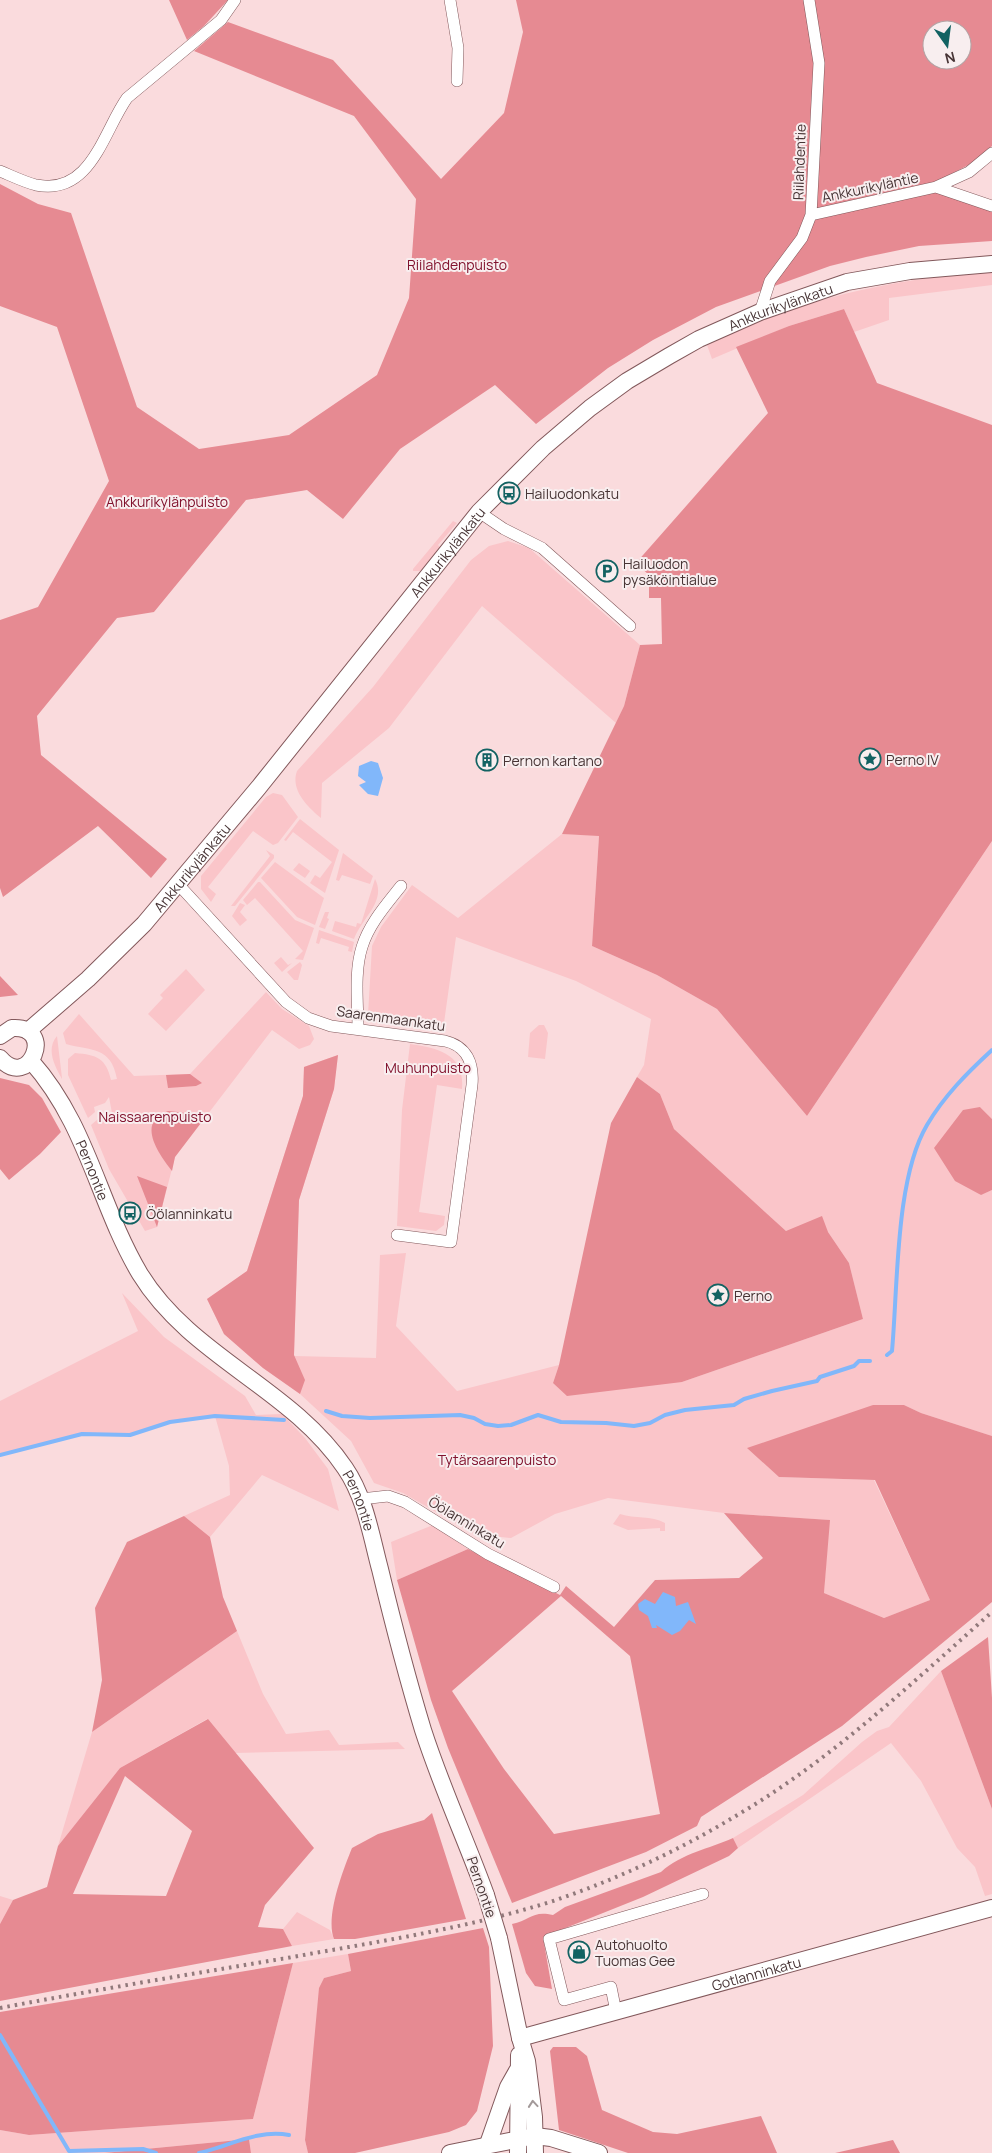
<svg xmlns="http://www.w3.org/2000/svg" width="992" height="2153" font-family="Manrope,sans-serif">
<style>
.green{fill:#fac5c9}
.forest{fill:#e68a92;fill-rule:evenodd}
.water{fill:#81b7fa}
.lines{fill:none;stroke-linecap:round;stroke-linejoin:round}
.stream{stroke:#81b7fa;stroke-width:4}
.street-casing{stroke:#82585b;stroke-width:12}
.secondary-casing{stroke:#82585b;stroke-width:18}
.street{stroke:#fff;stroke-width:11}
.secondary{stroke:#fff;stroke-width:16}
.rail{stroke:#91797b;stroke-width:4;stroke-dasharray:2.5 5;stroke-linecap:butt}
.secondary-bridge-casing{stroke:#82585b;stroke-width:18;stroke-linecap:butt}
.secondary-bridge{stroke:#fff;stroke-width:16}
.oneway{stroke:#a39a9a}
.labels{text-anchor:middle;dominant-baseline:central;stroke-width:4;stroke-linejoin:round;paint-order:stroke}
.street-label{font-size:14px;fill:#473435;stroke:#f8eeef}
.park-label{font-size:14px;fill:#81122d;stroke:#f8eeef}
.poi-label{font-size:14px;fill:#473435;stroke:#f8eeef;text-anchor:start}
</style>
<rect width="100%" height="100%" fill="#fadbdd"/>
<path class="green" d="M992,271V285L889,298V320L854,332L844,309L789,326L712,359L707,345C801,298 888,280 992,271Z
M453,521L457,523L438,545L441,548L421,571H413V569Z
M508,541L529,548L640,645L624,706L616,723L482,606L389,728L322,783L321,818C308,807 290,790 297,771L373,687L471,560L489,546Z
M273,793L282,795L298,817L278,843L273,845L253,831L208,887L216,894L211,902L201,889V876L266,797Z
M300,819L339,850L325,893L310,883L315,875L320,878L332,862L293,832L286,841L284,840Z
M562,834L599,835L592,946L657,975L717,1009L807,1116L992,841V1119L980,1107V1195L992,1190V1436L921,1413L904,1405H873L779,1477L874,1480L930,1600L884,1618L824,1593L829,1520L724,1513L608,1498L555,1514L511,1538L474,1534L403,1493L374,1483L351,1441L300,1394L263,1368L224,1334L207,1299L247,1271L303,1096L304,1067L338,1055L334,1089L299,1200L294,1356L376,1358L380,1255L406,1253L396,1326L457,1391L559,1365L553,1383L682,1382L863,1319L849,1263L828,1232L786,1231L674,1129L660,1094L637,1077L644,1065L651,1019L576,981L456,937L443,1030L377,1021L368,1015L372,946L381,927L412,885L458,918Z
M266,850L274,855V858L235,906H231L270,856Z
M343,853L373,876L370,884L342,875L339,881L336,880Z
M275,862L324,898L315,925L297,917L261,878Z
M299,863L310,871L305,878L293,870Z
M375,879C387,901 361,919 354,939L332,931L335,921L356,927L357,923L361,924Z
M258,882H260L295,920L314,928L303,960L295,959L303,951L255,898L247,905L243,900Z
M240,903L245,905L240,912L247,920L240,926L232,916Z
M325,912H329L327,918L329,919L325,929L319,927Z
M319,930L354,942L352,952L348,951L349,947L321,938L319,944L316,943Z
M281,957L288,965L292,963L282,972L274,963Z
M300,962L302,965L298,980H294L287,972Z
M186,969L205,990L166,1031L148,1014L163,998L160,995Z
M266,992L282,1009L309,1026L314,1039L310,1045L299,1049L272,1030L175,1157L157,1227L145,1231L109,1169L91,1125L98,1119L107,1120L114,1124L109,1097L105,1103L94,1107L95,1112L88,1118L68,1075V1059L75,1053C97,1055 106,1058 111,1080L117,1079C111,1046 91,1051 66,1044L63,1033L79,1014L134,1076L190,1074Z
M539,1025H544L548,1033L545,1059L528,1057L530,1033Z
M57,1036L62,1078V1079C54,1065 46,1049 57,1036Z
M410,1044C438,1048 465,1054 462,1089L437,1085L419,1212L445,1216L444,1225L436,1231L397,1226L402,1110Z
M122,1293L164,1337L245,1396L256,1415L282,1414L305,1438L328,1469L339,1511L262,1475L210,1537L184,1516L230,1495L229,1466L215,1416L170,1422L130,1435L82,1434L0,1455V1401L138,1331Z
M620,1514C635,1519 651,1515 665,1523V1531H660V1528L628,1530L613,1524Z
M433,1525L468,1549L397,1580L391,1542Z
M237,1631L263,1694L286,1734L329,1730L339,1745L398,1742L405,1749L234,1753L207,1719L120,1768L58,1846L92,1732Z
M941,1671L992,1809V1894L985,1896L975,1867L957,1848L921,1781L891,1743L738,1848L733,1838L803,1795L862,1742L877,1731L889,1727Z
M0,1896L13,1900L0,1924Z
M297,1912L330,1930L334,1939L292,1946L283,1929Z
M348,1954L351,1971L324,1978L305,2140L308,2153H251L249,2139L104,2153H0V2130L29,2135L253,2119L293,1963Z"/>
<path class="forest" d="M169,0H228L204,26L187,40Z
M516,0H992V146L974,162L940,180L992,208V241L919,246L866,257L830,266L716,307L653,340L608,368L536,424L495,385L400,449L343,519L307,490L246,500L154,612L117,618L37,716L41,755L167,859L151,878L98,826L3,897L0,888V620L38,607L109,481L57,327L0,306V184L38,204L71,213L137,407L199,449L289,435L377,375L409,298L416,199L354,116L194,51L228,22L333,60L441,179L504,113L523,32ZM932,30H962V60H932Z
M844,309L877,383L992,425V841L807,1116L717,1009L657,975L592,946L599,836L562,834L624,706L640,645L662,644L661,598H649V575L636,563L768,413L736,347L789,326Z
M0,976L18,995L0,997Z
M338,1055L334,1089L299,1200L294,1355L305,1380L300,1394L263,1368L224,1334L207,1299L247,1271L303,1096L304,1067Z
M190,1074L202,1083L196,1086L168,1088L166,1075Z
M637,1077L660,1094L674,1129L786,1231L822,1216L828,1232L849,1263L863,1319L682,1382L567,1396L553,1383L559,1365L611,1123Z
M0,1078L29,1085L42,1098L61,1132L40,1154L9,1180L0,1169Z
M980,1107L992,1119V1190L981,1195L955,1181L934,1148L963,1110Z
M168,1111L207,1115L175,1157L172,1171C158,1153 136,1122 168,1111Z
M137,1176L167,1187L157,1227Z
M873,1405H904L921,1413L992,1436V1602L842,1726L701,1817L697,1826L646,1852L512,1903L448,1748L431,1700L397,1580L468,1549L560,1595L566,1586L614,1627L655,1580L739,1578L763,1558L724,1513L830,1520L824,1593L884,1618L930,1600L875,1480L779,1477L747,1448ZM561,1596L630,1656L660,1814L554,1834L504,1769L452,1691Z
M184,1516L210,1537L223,1597L237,1631L92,1732L102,1680L95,1608L127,1542Z
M988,1637L992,1698V1809L941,1671Z
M208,1719L314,1848L265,1905L258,1927L283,1929L292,1946L0,2001V1924L13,1900L47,1887L58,1846L120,1768ZM125,1776L192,1831L166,1896L73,1894Z
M432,1813L466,1919L355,1939H334C325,1917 343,1870 352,1848L378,1834L424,1820Z
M733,1838L738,1848L729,1856L643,1897L543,1937L552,1989L535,1986L526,1973L512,1924C530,1920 533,1910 553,1915L565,1907L661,1872C682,1853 709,1849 733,1838Z
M483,1928L489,1947L493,2046L477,2111L466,2125L449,2132L355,2153H308L305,2140L319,1988L324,1978L351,1971L348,1954Z
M293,1963L253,2119L29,2135L0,2130V2012Z
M553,2047H576L587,2056L602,2110L653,2132L677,2134L761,2116L777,2153H628L559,2130L550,2051Z
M249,2139L251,2153H104Z
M893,2140L900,2153H835Z"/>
<path class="water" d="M371,761L378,763L383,778L378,796L368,794L359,785L366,782L358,776L359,766Z
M663,1592L675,1597L676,1606L688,1602L696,1624L689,1620L680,1631L672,1635L656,1625L657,1628H652L648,1616L639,1610L638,1604L645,1599L655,1604Z"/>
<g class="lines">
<path class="stream" d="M887,1355L892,1351C898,1287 895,1179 927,1125C944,1096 967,1073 992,1050
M326,1411L342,1416L370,1418L460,1415L474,1418L485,1424L498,1426L511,1425L538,1415L561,1422L606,1423L634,1426L650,1423L665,1415L685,1410L734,1405L744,1399L772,1391L817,1381L820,1377L854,1366L859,1361H870
M0,1455L82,1434L130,1435L170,1422L215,1416L284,1420
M0,2035L69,2151L143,2149L156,2153
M199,2153C229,2146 258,2129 289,2135"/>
<g class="street-casing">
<path id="street" d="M450,0L458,48L457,81
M0,171C12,176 24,182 36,185C91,196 103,132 127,98L221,20L235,0
M936,187L969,172L992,153
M811,215L936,187L992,206
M760,312L770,281L802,238L811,215L819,63L809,0
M479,512L504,529L542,548L630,626
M178,884L286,1002L308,1018L331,1026L445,1041C467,1046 474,1064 472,1085L451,1242L397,1235
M358,1029C358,1003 354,972 362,947C369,924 386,905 401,886
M361,1499L388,1496L405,1502L488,1554L554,1587
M616,2012L611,1987L564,2000L549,1939L703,1894"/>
</g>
<g class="secondary-casing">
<g id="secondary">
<path id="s1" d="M28,1031L88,979L144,924L259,787L479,512L543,448L590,408L627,381L669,356L699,339L760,312L847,282L910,271L992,264"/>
<path d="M0,1036L12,1028C57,1025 29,1092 0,1058"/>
<path id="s2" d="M31,1061C88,1125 98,1203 140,1274C191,1357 291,1388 345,1468C365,1497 371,1535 380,1569C393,1623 407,1677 423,1730C441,1786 466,1840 486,1895"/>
<path d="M499,1938L520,2038L527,2061L534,2117L535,2153"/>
<path id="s3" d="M520,2038L992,1908"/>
<path d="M488,2144L508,2087L517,2071"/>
<path d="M450,2153L535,2136L551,2138L599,2153"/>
<path d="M518,2153L519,2055"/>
</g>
</g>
<use href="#street" class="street"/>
<use href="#secondary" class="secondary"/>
<path class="rail" d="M0,2008C95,1990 191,1974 287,1958C375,1942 464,1929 550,1902C616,1880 680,1850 739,1814C832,1759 911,1684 992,1612"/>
<g class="secondary-bridge-casing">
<path id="secondary-bridge" d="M486,1895L499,1938"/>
</g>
<use href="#secondary-bridge" class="secondary-bridge"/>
</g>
<defs><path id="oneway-chevron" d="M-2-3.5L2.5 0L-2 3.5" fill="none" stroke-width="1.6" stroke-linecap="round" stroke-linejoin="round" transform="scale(1.25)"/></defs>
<use class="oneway" href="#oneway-chevron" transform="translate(533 2104) rotate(-95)"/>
<defs>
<g id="bus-ring" transform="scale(1.125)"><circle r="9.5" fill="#f8eeef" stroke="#126262" stroke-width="1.5"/><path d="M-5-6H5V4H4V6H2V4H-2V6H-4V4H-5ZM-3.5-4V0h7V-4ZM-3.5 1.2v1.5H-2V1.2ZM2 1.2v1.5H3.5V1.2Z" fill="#126262"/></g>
<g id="parking-ring" transform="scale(1.125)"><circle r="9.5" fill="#f8eeef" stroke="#126262" stroke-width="1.5"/><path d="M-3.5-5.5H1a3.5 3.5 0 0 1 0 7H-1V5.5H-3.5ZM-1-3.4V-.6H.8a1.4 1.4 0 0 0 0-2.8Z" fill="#126262"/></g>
<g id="sight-ring" transform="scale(1.125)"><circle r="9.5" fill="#f8eeef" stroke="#126262" stroke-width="1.5"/><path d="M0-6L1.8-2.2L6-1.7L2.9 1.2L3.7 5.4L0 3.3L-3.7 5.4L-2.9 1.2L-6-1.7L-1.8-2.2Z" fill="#126262"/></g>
<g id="building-ring" transform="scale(1.125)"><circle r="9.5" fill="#f8eeef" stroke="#126262" stroke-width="1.5"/><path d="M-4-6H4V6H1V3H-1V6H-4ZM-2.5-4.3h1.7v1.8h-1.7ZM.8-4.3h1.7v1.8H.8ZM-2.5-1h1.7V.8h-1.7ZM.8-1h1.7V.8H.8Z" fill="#126262"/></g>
<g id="shop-ring" transform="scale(1.125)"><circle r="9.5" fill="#f8eeef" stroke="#126262" stroke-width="1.5"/><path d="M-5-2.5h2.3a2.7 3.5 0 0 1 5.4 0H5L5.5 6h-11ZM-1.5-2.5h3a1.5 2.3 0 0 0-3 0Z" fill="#126262"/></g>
</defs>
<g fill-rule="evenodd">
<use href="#bus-ring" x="509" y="493"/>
<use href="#parking-ring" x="607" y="571"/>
<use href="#sight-ring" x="870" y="759"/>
<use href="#building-ring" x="487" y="760"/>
<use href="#bus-ring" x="130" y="1213"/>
<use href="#sight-ring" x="718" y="1295"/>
<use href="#shop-ring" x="579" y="1952"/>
</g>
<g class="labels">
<g class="street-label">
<text transform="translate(799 162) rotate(-88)">Riilahdentie</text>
<text transform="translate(870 187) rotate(-12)">Ankkurikyläntie</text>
<text stroke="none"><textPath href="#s1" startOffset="1058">Ankkurikylänkatu</textPath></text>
<text stroke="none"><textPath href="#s1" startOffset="638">Ankkurikylänkatu</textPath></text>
<text stroke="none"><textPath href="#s1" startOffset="232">Ankkurikylänkatu</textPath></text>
<text transform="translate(391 1018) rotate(8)">Saarenmaankatu</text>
<text stroke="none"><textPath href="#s2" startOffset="126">Pernontie</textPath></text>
<text stroke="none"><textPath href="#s2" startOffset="560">Pernontie</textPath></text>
<text transform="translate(467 1522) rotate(31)">Öölanninkatu</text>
<text transform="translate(482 1887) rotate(71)">Pernontie</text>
<text stroke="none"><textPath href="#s3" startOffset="245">Gotlanninkatu</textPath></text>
</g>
<g class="park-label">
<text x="457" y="264">Riilahdenpuisto</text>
<text x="167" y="501">Ankkurikylänpuisto</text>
<text x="428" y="1067">Muhunpuisto</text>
<text x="155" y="1116">Naissaarenpuisto</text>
<text x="497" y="1459">Tytärsaarenpuisto</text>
</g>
<g class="poi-label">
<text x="525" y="493">Hailuodonkatu</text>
<text x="623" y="563">Hailuodon<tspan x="623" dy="16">pysäköintialue</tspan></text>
<text x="886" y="759">Perno IV</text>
<text x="503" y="760">Pernon kartano</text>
<text x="146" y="1213">Öölanninkatu</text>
<text x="734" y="1295">Perno</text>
<text x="595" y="1944">Autohuolto<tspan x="595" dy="16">Tuomas Gee</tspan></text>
</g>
</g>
<g transform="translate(947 45) rotate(166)"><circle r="24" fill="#f8eeef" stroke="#b1a4a5"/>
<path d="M0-4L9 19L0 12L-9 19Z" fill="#126262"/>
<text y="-8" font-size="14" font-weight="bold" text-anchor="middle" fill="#473435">N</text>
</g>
</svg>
